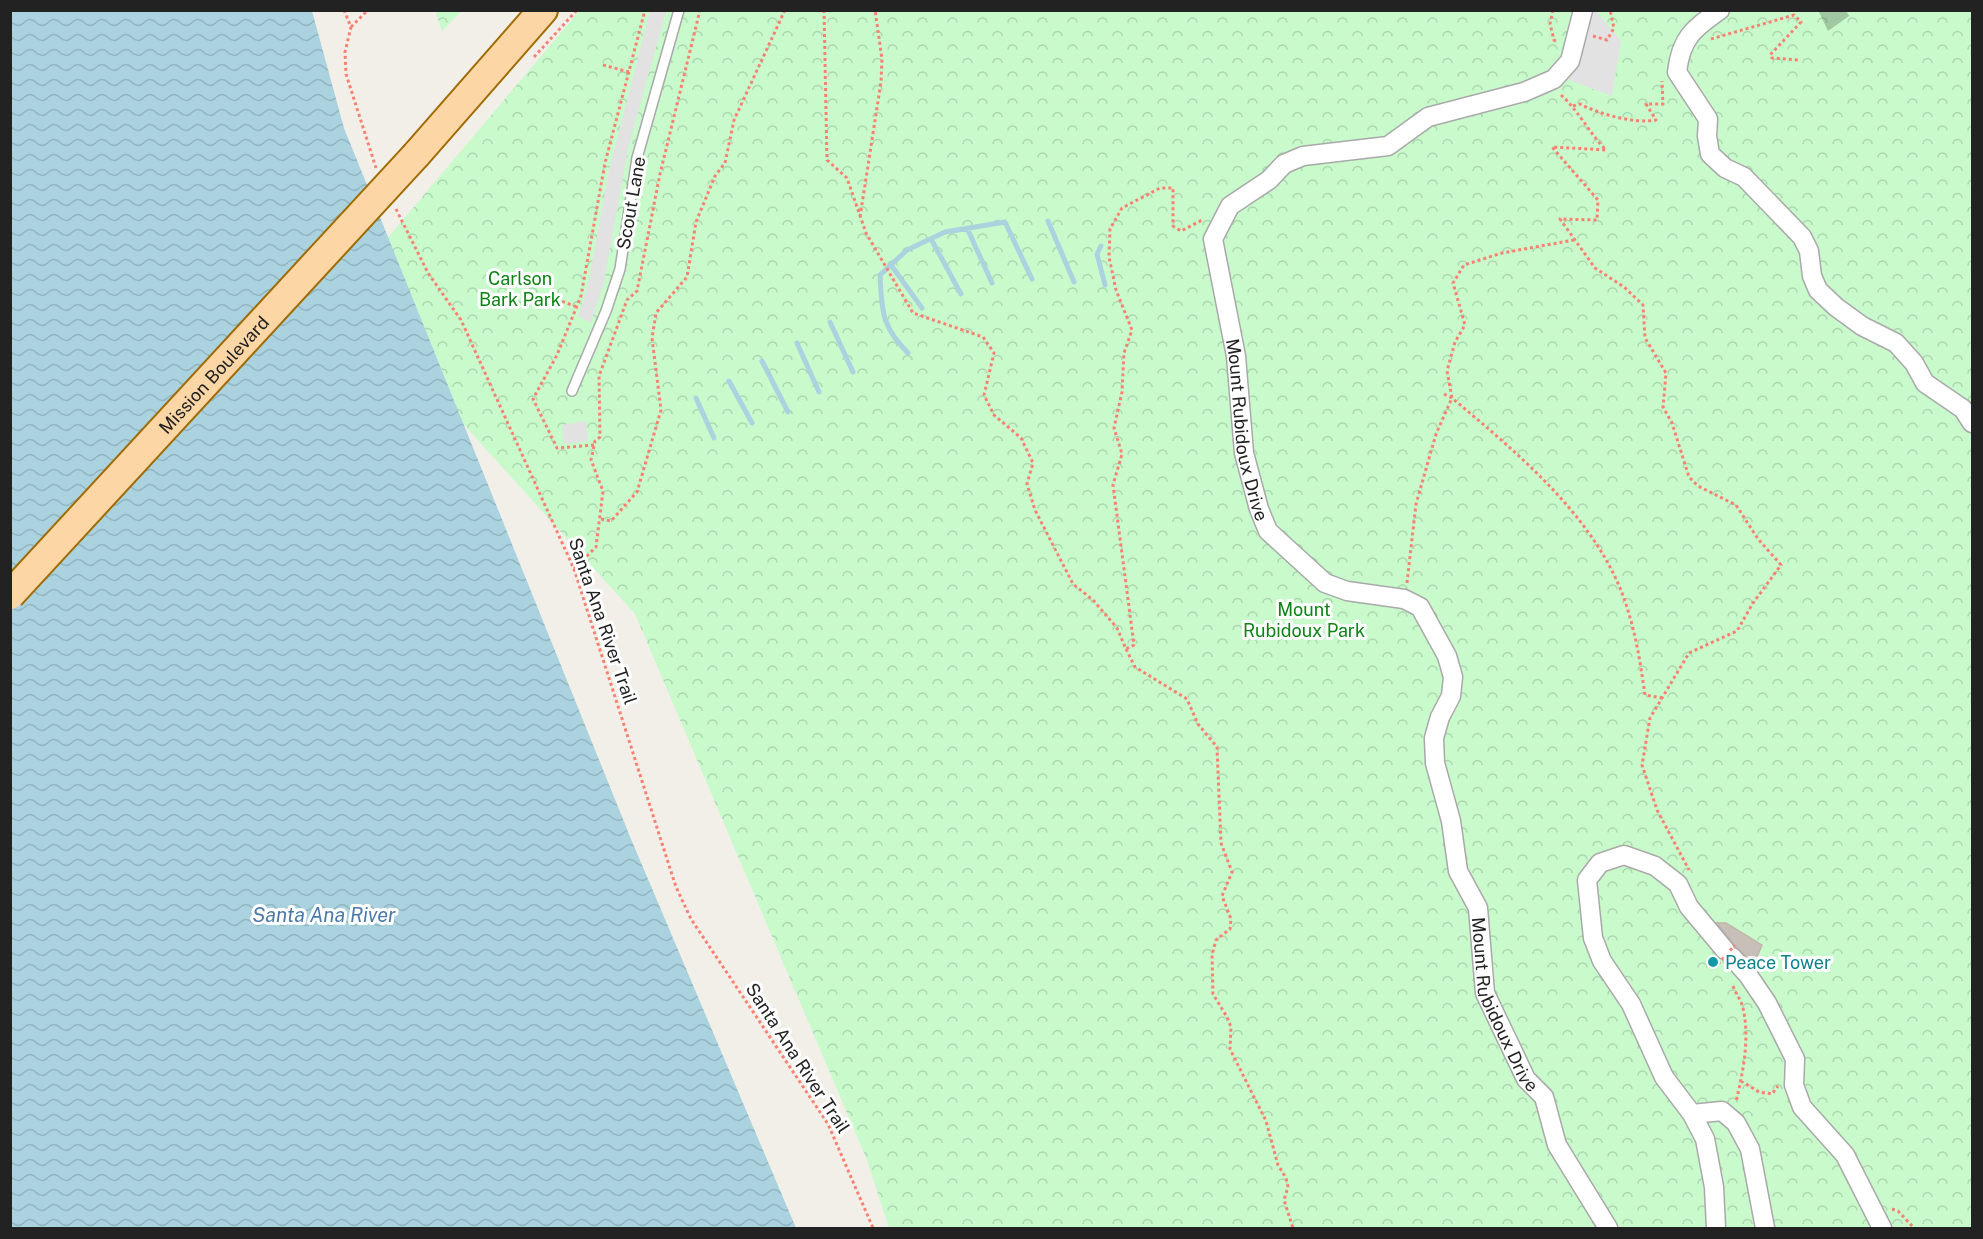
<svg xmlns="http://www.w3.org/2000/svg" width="1983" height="1239" font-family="'Public Sans',sans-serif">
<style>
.park{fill:url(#park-crowns)}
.parking{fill:#e2e2e2}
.water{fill:url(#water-waves)}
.shadow{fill:#0003}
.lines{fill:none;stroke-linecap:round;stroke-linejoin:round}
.stream{stroke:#aad3df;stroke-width:5}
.building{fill:#c7bfb8;stroke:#c4b6ab;stroke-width:1.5}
.lane-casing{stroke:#a9a9a9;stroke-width:12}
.street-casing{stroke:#a9a9a9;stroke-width:21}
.primary-casing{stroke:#a06b00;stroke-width:32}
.path{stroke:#fa8072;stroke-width:3;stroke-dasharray:3 3;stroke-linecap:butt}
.lane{stroke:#fff;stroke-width:9}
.street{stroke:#fff;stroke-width:18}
.primary{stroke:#fcd6a4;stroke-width:28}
.primary-bridge-casing{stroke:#a06b00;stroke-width:32;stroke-linecap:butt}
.path-bridge{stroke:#fa8072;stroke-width:3;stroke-dasharray:3 3;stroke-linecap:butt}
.primary-bridge{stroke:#fcd6a4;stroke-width:28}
.culture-dot{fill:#0f9aa8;stroke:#fff;stroke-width:2}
.labels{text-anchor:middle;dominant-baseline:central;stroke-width:6;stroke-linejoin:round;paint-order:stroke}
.street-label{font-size:18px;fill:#222;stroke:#fff}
.park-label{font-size:18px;fill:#0c8416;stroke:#fff}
.culture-label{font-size:18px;fill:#0d838f;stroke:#fff;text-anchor:start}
.water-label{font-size:20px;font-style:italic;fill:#4a7aab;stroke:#fff}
</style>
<defs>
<pattern id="park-crowns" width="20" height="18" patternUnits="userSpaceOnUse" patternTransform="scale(1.5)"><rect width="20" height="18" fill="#c8facc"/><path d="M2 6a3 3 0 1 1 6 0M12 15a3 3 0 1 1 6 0" fill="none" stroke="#acd6af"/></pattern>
<pattern id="water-waves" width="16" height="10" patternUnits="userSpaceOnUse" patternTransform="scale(1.5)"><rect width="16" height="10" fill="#aad3df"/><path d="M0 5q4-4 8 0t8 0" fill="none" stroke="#92b5bf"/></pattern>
</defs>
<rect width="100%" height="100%" fill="#f2efe9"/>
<path class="park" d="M435,10H462V11L442,31Z
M579,11H1972V1228H889L867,1160L635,614L343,291Z"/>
<path class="parking" d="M650,11H666L628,149L604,282L591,323L578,316L588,285L609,170Z
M1591,11H1596L1621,41L1612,96L1569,80L1591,18Z
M586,421L588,441L564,444L562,425Z"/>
<path class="water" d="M10,11H312L344,128L631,839L796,1228H11Z"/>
<path class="shadow" d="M1818,10H1846L1849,16L1828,31Z
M1718,925H1726L1753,963L1745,970L1711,932Z"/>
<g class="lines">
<path class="stream" d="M1048,221L1074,282
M967,228L992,283
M931,239L961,294
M1101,246L1097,254L1105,285
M891,265L922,308
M830,322L853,372
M797,343L819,392
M908,353C881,326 882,311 880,275L907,250L945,232L1005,222L1032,279
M762,361L788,412
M729,381L752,423
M696,398L714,438"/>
</g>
<path class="building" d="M1717,923H1726L1762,945L1754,964L1735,946Z"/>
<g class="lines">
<g class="lane-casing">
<path id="lane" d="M572,391L606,311L620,269L637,158L679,10"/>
</g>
<g class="street-casing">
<g id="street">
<path id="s1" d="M1583,10L1570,61L1554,79L1524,92L1428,117L1388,146L1303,156L1284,164L1269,180L1230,206L1213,239L1236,356L1244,453L1259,509L1268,531L1325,583L1347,591L1404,599L1420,607L1447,656L1453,677L1451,696L1440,717L1434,738L1435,763L1451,821L1458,871L1478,908L1485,993L1526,1079L1544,1097L1557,1145L1608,1228"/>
<path d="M1720,10C1693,29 1681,38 1677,72L1708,119L1707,136L1710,154L1725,168L1744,177L1802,237L1809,251L1812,276L1818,290L1836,307L1862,326L1896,343L1914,363L1925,383L1963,409L1972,423"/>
<path d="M1732,957L1748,975L1767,1003L1795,1059L1794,1085L1802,1107L1845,1155L1882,1228"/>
<path d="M1692,1114L1722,1111L1736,1123L1750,1149L1765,1228"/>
<path d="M1716,1228L1714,1187L1705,1139L1692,1114L1664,1077L1631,1004L1602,961L1593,938L1587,880L1600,863L1624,855L1655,866L1678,884L1689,907L1725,950"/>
</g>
</g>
<g class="primary-casing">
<path id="primary" d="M416,155L543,10"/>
</g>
<path class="path" d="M344,10L351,27L345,52L346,74L376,168
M824,10L827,160L847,178L866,233L913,313L983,337L994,353L984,395L994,415L1021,438L1033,463L1027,484L1035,510L1073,584L1093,600L1117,628L1126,649L1134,645L1113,485L1122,454L1114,428L1122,392L1124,353L1132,330L1116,290L1109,257L1110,229L1122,208L1160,188H1173V226L1181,231L1204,219
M1553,10L1550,24L1554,40L1557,42
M351,27L368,10
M1593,36L1607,40L1614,28L1610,10
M1711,39L1794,15L1801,22L1770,55L1772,58L1799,60
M534,57L577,10
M603,65L629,72
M1561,95C1579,111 1589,133 1606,150L1552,147L1598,200L1597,220L1560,219L1595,268L1624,287L1643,305L1645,338L1666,373L1663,407L1672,423L1689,477L1698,486L1736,505L1758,539L1781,565L1753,603L1737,631L1689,653L1650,718L1642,765L1657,810L1689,870
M1573,106L1580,104C1599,114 1634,124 1656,120L1646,104H1663L1662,81
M396,209L428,273L461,320L574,569L676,887L691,919L828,1124L873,1228
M860,217L881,82L882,59L875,10
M551,297L577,307
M1444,394L1452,398C1521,456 1604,524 1629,614C1637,640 1641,668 1645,695L1662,698
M594,445L557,448L533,399L557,355L581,296L605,163L645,10
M601,519L611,521L637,492L661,410L652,338L656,313L687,277L696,222L715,176L725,163L734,120L785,10
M574,569L596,547L603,491L591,460L595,441L600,437L599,376L627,300L637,291L660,174L700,10
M1407,583L1416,504L1436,434L1452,398L1447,371L1455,342L1465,325L1453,283L1464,265L1502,253L1574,240
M1126,649L1135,667L1187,699L1198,724L1217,747L1221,843L1232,872L1222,896L1231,919L1230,929L1216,940L1212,955L1213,994L1227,1017L1231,1027L1230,1049L1266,1121L1278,1165L1286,1178L1288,1187L1284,1200L1293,1228
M1733,986C1736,994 1741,1000 1743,1008C1750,1039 1743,1072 1736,1102
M1741,1081L1759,1092L1772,1094L1778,1086
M1892,1209L1898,1211L1914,1228"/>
<use href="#lane" class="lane"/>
<use href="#street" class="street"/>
<use href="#primary" class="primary"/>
<g class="primary-bridge-casing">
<g id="primary-bridge">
<path id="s2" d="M10,595L416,155"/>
</g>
</g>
<path class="path-bridge" d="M1718,964L1735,945"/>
<use href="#primary-bridge" class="primary-bridge"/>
</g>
<circle class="culture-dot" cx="1713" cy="962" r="6"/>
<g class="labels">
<g class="street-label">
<text transform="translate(631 203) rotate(-80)">Scout Lane</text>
<text stroke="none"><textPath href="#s2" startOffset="300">Mission Boulevard</textPath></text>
<text stroke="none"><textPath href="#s1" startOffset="664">Mount Rubidoux Drive</textPath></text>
<text transform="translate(603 621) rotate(71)">Santa Ana River Trail</text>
<text stroke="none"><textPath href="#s1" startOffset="1366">Mount Rubidoux Drive</textPath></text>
<text transform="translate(798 1058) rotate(57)">Santa Ana River Trail</text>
</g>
<g class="park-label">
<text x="520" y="278">Carlson<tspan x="520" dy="21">Bark Park</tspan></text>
<text x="1304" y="609">Mount<tspan x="1304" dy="21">Rubidoux Park</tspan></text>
</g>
<g class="culture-label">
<text x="1725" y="962">Peace Tower</text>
</g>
<g class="water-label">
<text x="324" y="915">Santa Ana River</text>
</g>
</g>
<rect width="1983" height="1239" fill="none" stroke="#222222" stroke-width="24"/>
</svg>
